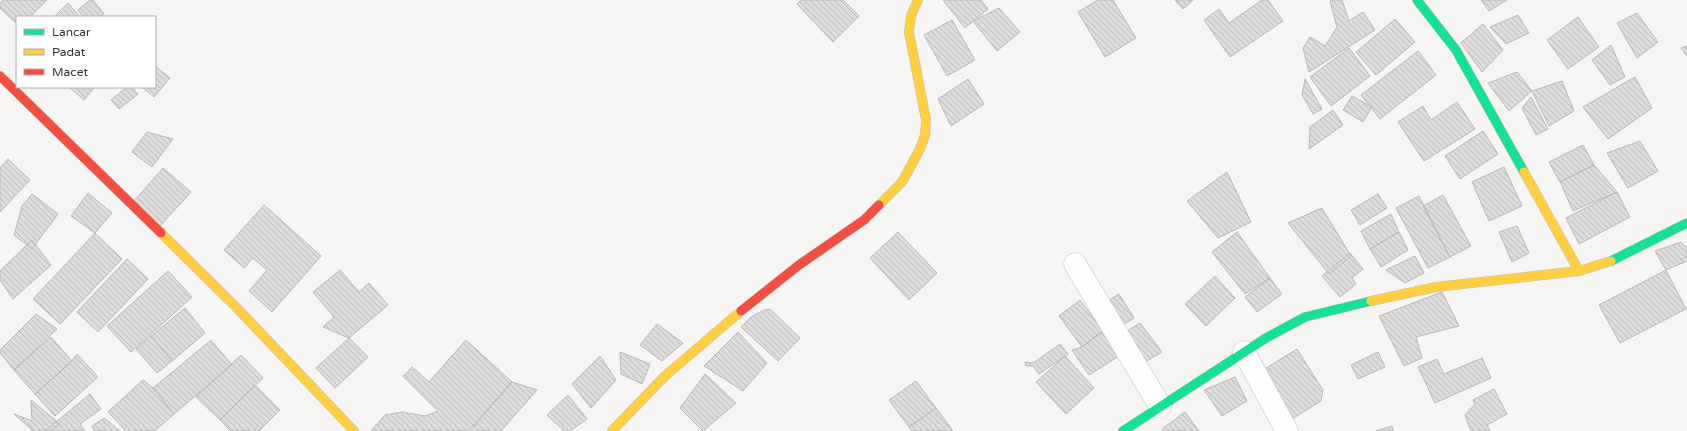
<svg xmlns="http://www.w3.org/2000/svg" width="1687" height="431" font-family="'Varela Round',sans-serif">
<style>
.building{fill:url(#building-back-hatch);stroke:#bab9b7}
.lines{fill:none;stroke-linecap:round;stroke-linejoin:round}
.street-casing{stroke:#c1c0be;stroke-width:23}
.fast-casing{stroke:#c1c0be;stroke-width:10}
.slow-casing{stroke:#c1c0be;stroke-width:10}
.jam-casing{stroke:#c1c0be;stroke-width:10}
.street{stroke:#fefefd;stroke-width:22}
.fast{stroke:#16e098;stroke-width:9}
.slow{stroke:#ffcf43;stroke-width:9}
.jam{stroke:#f24e42;stroke-width:9}
</style>
<defs>
<pattern id="building-back-hatch" width="6" height="6" patternUnits="userSpaceOnUse"><rect width="6" height="6" fill="#dedcda"/><path d="M-1 5l2 2M0 0l6 6M5-1l2 2" fill="none" stroke="#bfbdbc"/></pattern>
</defs>
<rect width="100%" height="100%" fill="#f7f5f3"/>
<path class="building" d="M3,0H47L30,17H17V24L0,8V3Z
M90,0H93L104,14L100,17H83L78,10Z
M801,0H843L859,16L833,42L797,4Z
M943,0H981L988,9L965,28Z
M1098,0H1113L1136,38L1105,57L1078,12Z
M1175,0H1193L1183,9Z
M1262,0H1268L1283,21L1230,57L1204,20L1219,9L1229,23Z
M1331,0H1342L1349,21L1363,12L1375,30L1309,72L1303,48L1310,37L1325,46L1337,27L1330,1Z
M1481,0H1507L1489,11Z
M68,3L80,17H54Z
M999,8L1020,32L997,51L973,21Z
M1637,13L1658,42L1637,58L1617,23Z
M1518,15L1529,33L1506,44L1490,27Z
M1578,17L1599,47L1568,69L1547,40Z
M1395,19L1415,42L1376,75L1356,52Z
M952,20L975,60L947,76L924,35Z
M1483,24L1503,50L1482,72L1461,43Z
M1611,45L1625,77L1610,85L1592,60Z
M1687,46V56L1681,48Z
M1349,48L1370,76L1331,106L1310,77Z
M1418,51L1436,75L1380,119L1361,95Z
M155,66L170,78L154,97L142,87H155Z
M1517,72L1532,91L1509,111L1488,83Z
M1635,77L1652,108L1608,139L1583,107Z
M968,79L984,104L951,126L938,99Z
M1305,79L1322,109L1313,114L1302,95Z
M1562,81L1574,111L1549,126L1532,91Z
M69,87H95L84,100Z
M127,87H132L138,94L119,109L111,100Z
M1352,96L1372,107L1363,122L1343,110Z
M1531,97L1548,129L1536,135L1522,108Z
M1457,102L1475,129L1424,161L1398,122L1423,106L1431,120Z
M1333,110L1343,125L1309,149L1310,127Z
M1483,131L1498,154L1460,179L1445,156Z
M147,132L173,139L152,167L132,152Z
M1640,141L1658,171L1628,188L1607,153Z
M1583,145L1594,165L1560,182L1549,162Z
M8,159L30,180L0,212V168Z
M1594,165L1617,192L1573,211L1560,182Z
M1504,167L1522,206L1489,221L1472,182Z
M163,168L191,192L160,226L133,202Z
M1227,172L1251,222L1218,238L1187,201Z
M1617,192L1630,217L1579,244L1566,218Z
M88,193L112,213L95,233L71,216Z
M32,194L58,214L32,249L14,235L22,206Z
M1378,194L1387,208L1360,225L1351,210Z
M1443,195L1471,246L1450,257L1423,206Z
M1419,196L1450,257L1428,268L1396,208Z
M264,205L321,256L272,312L249,291L267,270L253,258L244,268L224,250Z
M1322,208L1351,256L1329,274L1288,223Z
M1391,214L1399,232L1370,249L1361,231Z
M1517,226L1529,253L1512,262L1499,232Z
M898,232L937,273L909,300L870,258Z
M1237,232L1270,278L1245,294L1212,252Z
M1399,232L1408,250L1381,267L1370,249Z
M95,233L122,259L60,324L33,299Z
M32,240L51,265L13,299L0,280V271Z
M1681,242L1687,248V261L1666,270L1655,251Z
M1350,253L1363,269L1352,278L1356,284L1340,297L1322,276Z
M1415,256L1424,273L1405,283L1386,270Z
M127,259L148,279L98,332L77,312Z
M340,270L359,292L369,283L388,305L349,338L323,327L334,317L313,292Z
M1666,270L1686,309L1620,343L1599,305Z
M168,271L192,297L131,352L107,326Z
M1215,276L1235,298L1206,326L1185,304Z
M1270,278L1282,294L1257,312L1245,297Z
M1442,292L1459,326L1416,337L1422,358L1404,366L1379,316Z
M1119,294L1134,318L1118,328L1103,304Z
M1080,300L1103,331L1082,347L1059,316Z
M185,308L205,333L172,361L151,336Z
M770,309L800,338L778,361L741,327L751,317L764,310Z
M36,314L57,329L14,370L0,353V350Z
M1140,323L1162,352L1137,367L1119,336Z
M657,324L683,343L662,361L640,345Z
M1103,331L1119,356L1089,375L1072,350L1082,347Z
M738,332L767,363L743,391L704,366Z
M151,336L172,361L157,373L136,349Z
M51,337L72,361L35,394L14,370Z
M349,338L368,357L335,388L316,368Z
M211,340L232,365L174,414L153,388Z
M466,340L512,382L468,431H371L385,415L402,412L425,416L438,411L403,376L412,367L429,382Z
M1060,344L1068,354L1039,374L1033,366H1026L1025,362L1033,363Z
M1297,349L1323,390L1321,401L1289,421L1258,373Z
M620,352L650,364L642,384L621,374Z
M1378,352L1385,367L1358,379L1351,365Z
M77,354L98,377L55,416L35,394L72,361Z
M241,355L263,378L220,420L196,397Z
M600,356L616,380L591,408L572,384Z
M1065,356L1094,388L1066,414L1036,382Z
M1482,358L1491,378L1435,403L1418,367L1437,359L1444,374Z
M705,374L736,403L703,431L680,408Z
M1235,377L1247,401L1222,416L1204,390Z
M143,380L153,388L174,414L155,431H126L108,412Z
M916,381L936,408L909,427L889,400Z
M512,382L537,390L501,431H470Z
M255,385L280,410L259,431H231L220,420Z
M1494,389L1507,414L1487,425L1490,431H1471L1465,415L1475,404L1473,400Z
M90,394L101,409L80,424L85,431H45Z
M568,395L587,419L570,431H564L547,415Z
M31,400L60,424L50,431H33L14,414L32,421Z
M936,408L953,431H912L909,427Z
M1185,412L1199,431H1163L1162,429Z
M104,418L120,431H94L92,426Z
M1392,426L1393,431H1376Z"/>
<g class="lines">
<g class="street-casing">
<path id="street" d="M1075,264L1160,406
M1244,352L1287,431"/>
</g>
<g class="fast-casing">
<path id="fast" d="M1417,0L1456,50L1524,172
M1611,261L1687,223
M1123,431L1266,338L1305,317L1371,301"/>
</g>
<g class="slow-casing">
<path id="slow" d="M1524,172L1579,271
M879,205L902,182L920,149L925,135L926,120L909,32L911,16L918,0
M161,233L236,307L354,431
M1371,301L1436,287L1579,271L1611,261
M612,431L665,376L741,311"/>
</g>
<g class="jam-casing">
<path id="jam" d="M0,76L161,233
M741,311L799,265L864,220L879,205"/>
</g>
<use href="#street" class="street"/>
<use href="#fast" class="fast"/>
<use href="#slow" class="slow"/>
<use href="#jam" class="jam"/>
</g>
<rect x="16" y="16" width="140" height="72" fill="#ffffff" stroke="#aeadad"/>
<rect x="24" y="29" width="20" height="6" fill="#16e098" stroke="#aeadad"/>
<text x="52" y="36" font-size="12" fill="#343231">Lancar</text>
<rect x="24" y="49" width="20" height="6" fill="#ffcf43" stroke="#aeadad"/>
<text x="52" y="56" font-size="12" fill="#343231">Padat</text>
<rect x="24" y="69" width="20" height="6" fill="#f24e42" stroke="#aeadad"/>
<text x="52" y="76" font-size="12" fill="#343231">Macet</text>
</svg>
